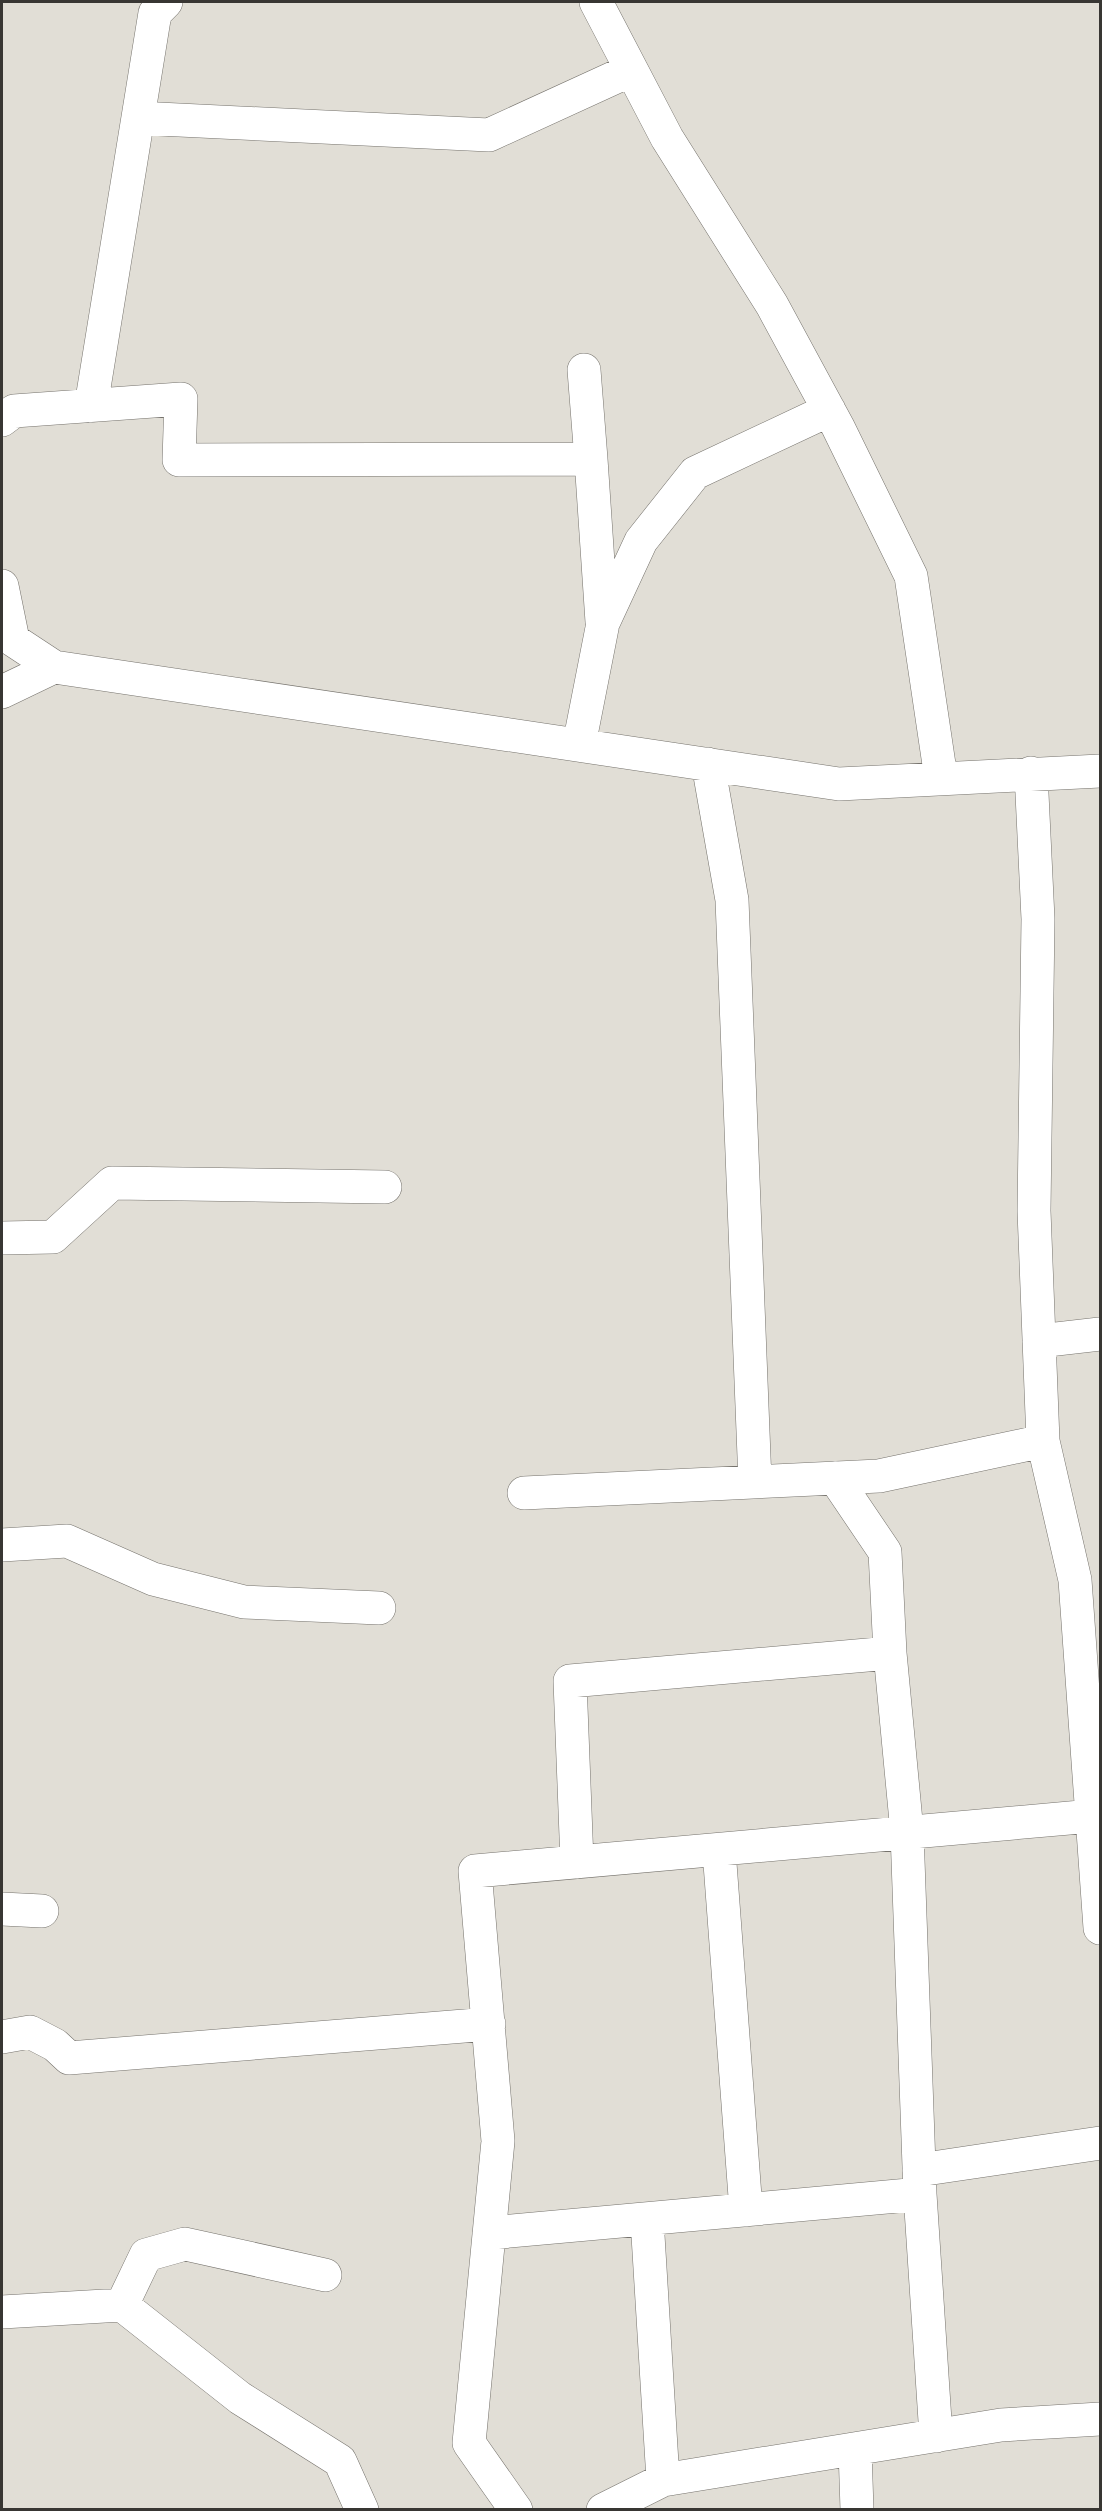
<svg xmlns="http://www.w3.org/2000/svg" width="1102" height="2511" font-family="Arial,sans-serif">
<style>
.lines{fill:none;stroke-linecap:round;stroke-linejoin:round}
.minor-casing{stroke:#75726c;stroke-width:34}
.minor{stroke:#fff;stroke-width:33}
</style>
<rect width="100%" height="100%" fill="#e1ded6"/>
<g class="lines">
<g class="minor-casing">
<path id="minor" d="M596,2L667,138L772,305L838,427L911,576L941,778
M138,118L489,135L631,70
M91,406L155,13L166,2
M2,420L14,411L181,399L179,460L591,459L584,370
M591,459L602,622
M2,586L13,640L54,667L839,784L1100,771
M2,692L54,667
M579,745L603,623L641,541L695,473L829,410
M708,764L732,900L755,1482
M1031,773L1038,919L1034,1211L1043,1441L1075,1580L1100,1928
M2,1238L53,1237L112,1183L385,1187
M1039,1341L1100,1334
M835,1478L885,1552L890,1653
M524,1493L879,1476L1043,1441
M2,1545L67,1541L153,1579L244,1602L379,1608
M719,1850L746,2210
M577,1862L570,1681L890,1653L907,1832L920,2194L936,2436
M2,1909L42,1911
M2,2037L30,2032L55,2045L69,2058L489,2024
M919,2170L1100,2143
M647,2219L663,2480
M489,2233L920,2194
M122,2305L146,2255L185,2244L325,2275
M2,2312L122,2305L240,2398L340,2461L362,2510
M855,2449L857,2510
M516,2510L469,2443L498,2141L475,1871L1092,1816
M603,2510L663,2480L1001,2425L1100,2419"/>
</g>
<use href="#minor" class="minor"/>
</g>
<rect width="1102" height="2511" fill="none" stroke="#383633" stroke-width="6"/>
</svg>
